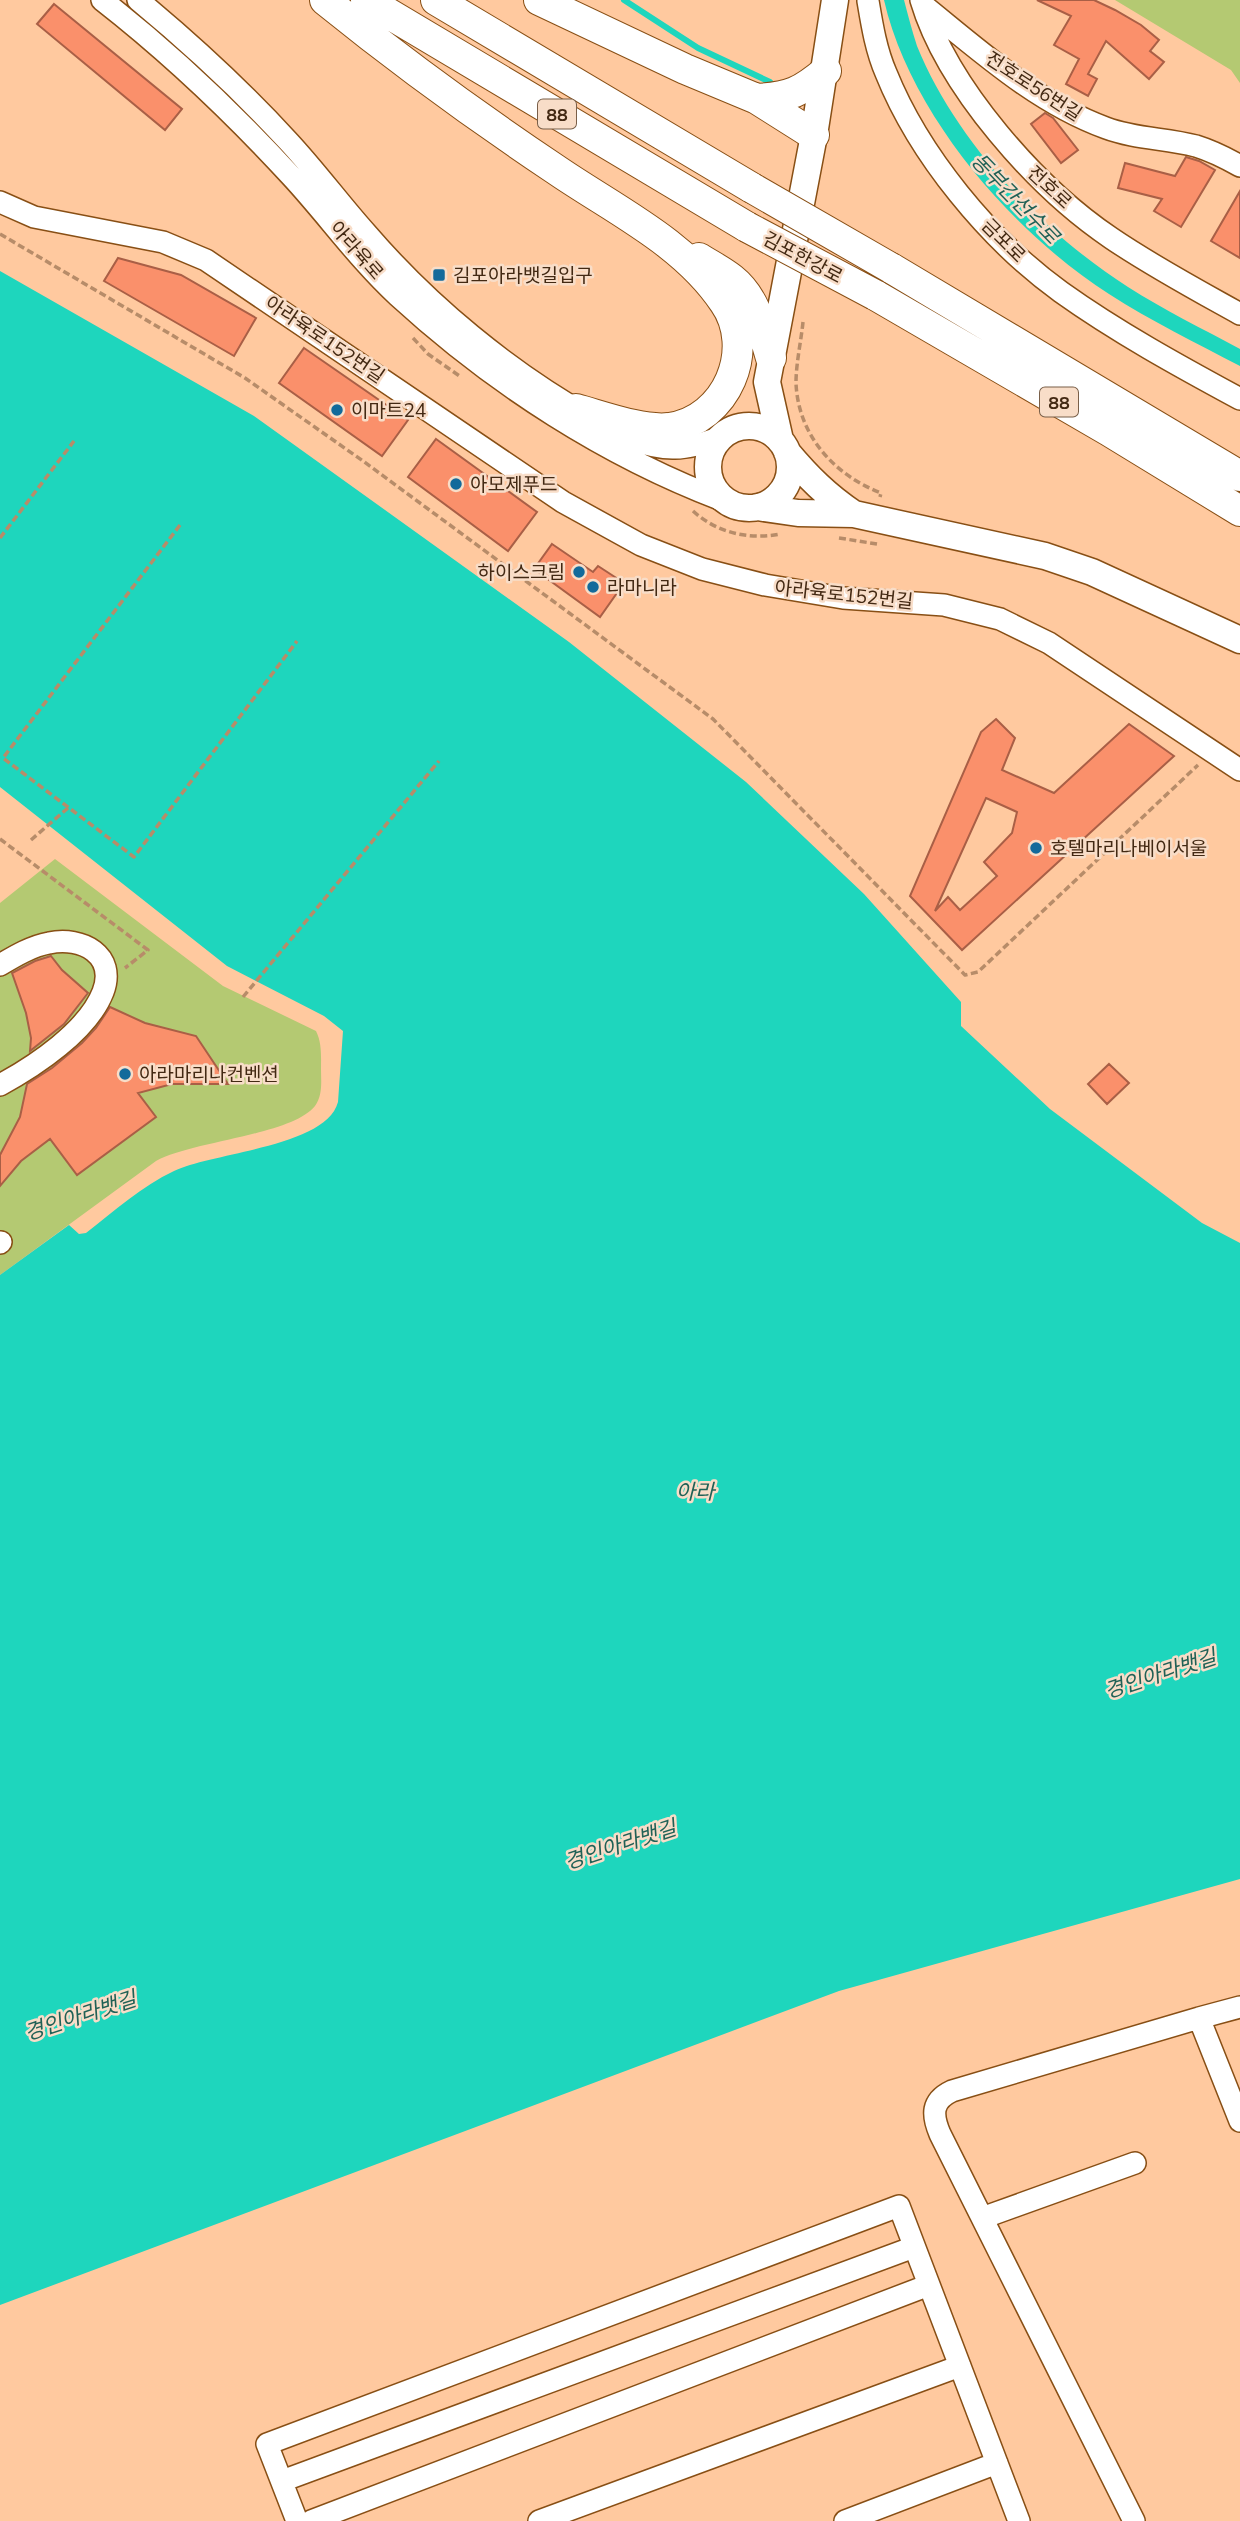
<svg xmlns="http://www.w3.org/2000/svg" width="1240" height="2521" font-family="Mulish,'Noto Sans KR',sans-serif">
<style>
.green{fill:#b4c972}
.water{fill:#1ed6bd}
.lines{fill:none;stroke-linecap:round;stroke-linejoin:round}
.stream{stroke:#1ed6bd;stroke-width:6}
.building{fill:#fa906b;stroke:#a95f46;stroke-width:2;fill-rule:evenodd}
.minor-casing{stroke:#884f15;stroke-width:24}
.major-casing{stroke:#884f15;stroke-width:29}
.highway-casing{stroke:#884f15;stroke-width:32}
.path{stroke:#b78c69;stroke-width:3.5;stroke-dasharray:7 3.5;stroke-linecap:butt}
.minor{stroke:#fff;stroke-width:21}
.major{stroke:#fff;stroke-width:26}
.highway{stroke:#fff;stroke-width:30}
.highway-bridge-casing{stroke:#884f15;stroke-width:32;stroke-linecap:butt}
.highway-bridge{stroke:#fff;stroke-width:30}
.poi-dot{fill:#136a9b;stroke:#f8ddc8;stroke-width:2.5}
.labels{text-anchor:middle;dominant-baseline:central;stroke-width:5;stroke-linejoin:round;paint-order:stroke}
.shield{fill:#f8ddc8;stroke:#795f49;stroke-width:2}
.shield-label{font-size:18px;font-weight:bold;fill:#432913}
.street-label{font-size:19px;fill:#432913;stroke:#f8ddc8}
.poi-label{font-size:19px;fill:#432913;stroke:#f8ddc8;text-anchor:start}
.water-label{font-size:21px;font-style:italic;fill:#206156;stroke:#f8ddc8}
</style>
<rect width="100%" height="100%" fill="#ffc99f"/>
<path class="green" d="M1115,0H1240V83L1231,70Z
M55,859L223,986L316,1031C322,1043 321,1056 321,1069C321,1081 323,1095 315,1106C292,1135 193,1141 156,1161L0,1275V903Z"/>
<path class="water" d="M884,0H904C908,15 912,31 917,46C956,142 1042,232 1128,287C1164,310 1203,329 1240,349V366C1196,343 1151,321 1109,294C1012,232 910,114 884,0Z
M0,271L254,416L569,642L746,782L864,894L961,1002V1026L1050,1109L1202,1223L1240,1243V1879L839,1991L0,2305V1275L69,1225L79,1234L86,1233C114,1211 142,1186 174,1171C214,1152 326,1147 338,1102L343,1031L324,1016L227,966L0,787Z"/>
<g class="lines">
<path class="stream" d="M624,0L698,48L770,82"/>
</g>
<path class="building" d="M1037,0H1094L1115,10L1141,25L1159,40L1150,51L1164,62L1149,79L1106,41L1088,74L1097,79L1088,96L1066,84L1079,59L1054,45L1071,16Z
M54,4L182,109L165,130L37,24Z
M1045,113L1053,118L1078,150L1061,163L1031,124Z
M1186,157L1199,161L1215,170L1181,227L1154,211L1162,199L1118,188L1125,163L1175,176Z
M1240,191V258L1211,241Z
M118,258L181,275L256,318L234,356L104,281Z
M304,348L408,420L382,456L279,383Z
M436,439L537,512L508,551L408,477Z
M552,544L593,572L598,566L624,583L600,617L534,569Z
M996,719L1015,738L1002,770L1054,793L1129,724L1174,756L962,950L910,896L981,732ZM986,798L1017,812L1012,833L984,862L997,876L960,910L948,897L935,911Z
M51,956L62,970L88,993L64,1024L30,1051L31,1038L26,1013L12,973L35,961Z
M110,1007L145,1023L196,1036L228,1084H172L138,1093L156,1117L77,1175L50,1139L21,1161L0,1186V1155L20,1117L27,1084L52,1068L82,1043L96,1028Z
M1109,1064L1129,1083L1107,1104L1088,1084Z"/>
<g class="lines">
<g class="minor-casing">
<path id="minor" d="M102,0C170,53 234,114 292,177C328,216 359,260 398,296C494,384 608,458 730,503
M138,0C190,43 242,91 288,141C316,171 340,204 367,234C429,306 508,371 591,418C617,432 644,449 675,448C691,448 706,442 721,437
M921,0C947,87 1037,188 1111,238C1152,266 1197,290 1240,314
M868,1C872,25 876,50 886,73C919,155 989,240 1061,292C1117,332 1179,366 1240,399
M923,5C980,51 1037,103 1106,128C1135,139 1166,138 1196,146C1212,151 1226,158 1240,166
M0,202L34,217L163,242L206,260L563,502L641,545L702,569L765,585L843,598L944,605L1000,619L1049,643L1240,770
M0,965C15,956 32,946 49,943C82,936 117,955 103,992C88,1031 35,1066 0,1085
M0,1243L1,1242
M1240,2007L1199,2018L1240,2121
M982,2218L1135,2163
M282,2481L914,2247
M297,2521L267,2444L899,2206L1019,2521
M311,2521L929,2285
M539,2521L960,2366
M845,2521L997,2463
M1134,2521L940,2134C932,2115 931,2101 952,2091L1199,2018"/>
</g>
<g class="major-casing">
<path id="major" d="M708 467a41 41 0 1 1 82 0a41 41 0 1 1-82 0Z
M780,440L767,382L814,135L835,0
M787,452C808,477 827,496 854,514
M757,507L798,513L854,514L1045,556L1092,572L1240,640"/>
</g>
<g class="highway-casing">
<path id="highway" d="M325,0C399,60 476,116 555,169C613,209 684,242 724,302C757,349 727,420 669,428C642,431 602,416 576,409
M366,0L747,227
M436,0L752,188
M539,0L685,69L757,99L814,135
M757,99C790,97 801,92 826,71
M699,258C710,265 722,271 732,279C756,298 763,331 771,358
M891,268L1240,476
M875,295L1109,431L1240,511"/>
</g>
<path class="path" d="M0,234L245,378L363,461L713,719L965,975L978,972L1198,765
M803,322C801,342 796,363 796,383C798,435 834,475 881,493L880,497
M413,338L428,354L461,377
M693,511C717,533 749,540 780,534
M180,525L3,758L134,857L297,641
M0,538L74,441
M839,538L877,544
M0,839L148,950L125,968
M31,840L69,807
M243,997L439,761"/>
<use href="#minor" class="minor"/>
<use href="#major" class="major"/>
<use href="#highway" class="highway"/>
<g class="highway-bridge-casing">
<path id="highway-bridge" d="M752,188L891,268
M747,227L875,295"/>
</g>
<use href="#highway-bridge" class="highway-bridge"/>
</g>
<g class="poi-dot">
<rect x="432" y="268" width="14" height="14" rx="3.5"/>
<circle cx="337" cy="410" r="7"/>
<circle cx="456" cy="484" r="7"/>
<circle cx="579" cy="572" r="7"/>
<circle cx="593" cy="587" r="7"/>
<circle cx="1036" cy="848" r="7"/>
<circle cx="125" cy="1074" r="7"/>
</g>
<g class="labels">
<g class="shield">
<rect x="538" y="99.5" width="38" height="29" rx="5"/>
<rect x="1040" y="387.5" width="38" height="29" rx="5"/>
</g>
<g class="shield-label">
<text x="557" y="114">88</text>
<text x="1059" y="402">88</text>
</g>
<g class="street-label">
<text transform="translate(1034 86) rotate(33)">전호로56번길</text>
<text transform="translate(1050 187) rotate(43)">전호로</text>
<text transform="translate(1004 240) rotate(45)">금포로</text>
<text transform="translate(357 250) rotate(49)">아라육로</text>
<text transform="translate(803 257) rotate(28)">김포한강로</text>
<text transform="translate(325 339) rotate(34)">아라육로152번길</text>
<text transform="translate(844 594) rotate(6)">아라육로152번길</text>
</g>
<g class="poi-label">
<text x="453" y="275">김포아라뱃길입구</text>
<text x="351" y="410">이마트24</text>
<text x="470" y="484">아모제푸드</text>
<text x="565" y="572" text-anchor="end">하이스크림</text>
<text x="607" y="587">라마니라</text>
<text x="1050" y="848">호텔마리나베이서울</text>
<text x="139" y="1074">아라마리나컨벤션</text>
</g>
<g class="water-label">
<text transform="translate(1016 198) rotate(46)">동부간선수로</text>
<text x="695" y="1491">아라</text>
<text transform="translate(1160 1673) rotate(-18)">경인아라뱃길</text>
<text transform="translate(620 1844) rotate(-18)">경인아라뱃길</text>
<text transform="translate(80 2015) rotate(-18)">경인아라뱃길</text>
</g>
</g>
</svg>
